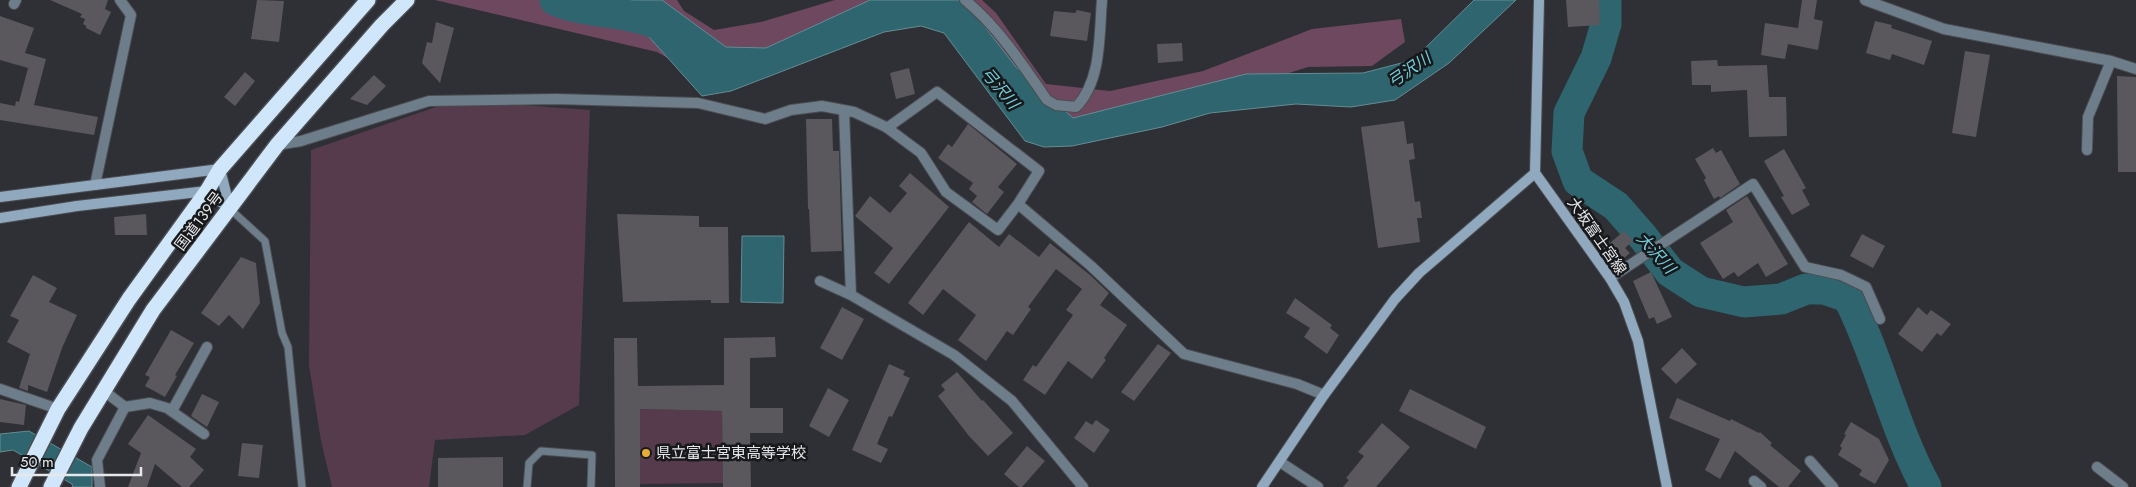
<svg xmlns="http://www.w3.org/2000/svg" width="2136" height="487" font-family="Jost,'Noto Sans JP',sans-serif">
<style>
.green{fill:#553b4b}
.forest{fill:#6d485f}
.water{fill:#2e656f;stroke:#658c94}
.lines{fill:none;stroke-linecap:round;stroke-linejoin:round}
.river{stroke:#2e656f;stroke-width:31}
.building{fill:#5a575d}
.lane-casing{stroke:#4b4d52;stroke-width:9}
.street-casing{stroke:#4b4d52;stroke-width:12}
.secondary-casing{stroke:#4b4d52;stroke-width:12}
.highway-casing{stroke:#4b4d52;stroke-width:18}
.lane{stroke:#6e7d8a;stroke-width:7}
.street{stroke:#6e7d8a;stroke-width:10}
.secondary{stroke:#90a9be;stroke-width:10}
.highway{stroke:#d0e7fb;stroke-width:15}
.poi-dot{fill:#e7ac36;stroke:#17181a;stroke-width:2}
.labels{text-anchor:middle;dominant-baseline:central;stroke-width:5;stroke-linejoin:round;paint-order:stroke}
.street-label{font-size:15px;fill:#e6e7eb;stroke:#17181a}
.poi-label{font-size:15px;fill:#e6e7eb;stroke:#17181a;text-anchor:start}
.water-label{font-size:16px;font-style:italic;fill:#74cfdf;stroke:#17181a}
</style>
<rect width="100%" height="100%" fill="#2e3035"/>
<path class="green" d="M456,100L590,110L579,405L525,435L435,440L429,487H332L321,441L309,365L311,150Z
M640,409L722,411L723,483L640,484Z"/>
<path class="forest" d="M435,0H677L684,11L714,30L761,22L835,0H982L996,13L1046,84L1110,91L1203,71L1312,29L1401,19L1405,42L1372,66L1308,67L1222,94L1067,136L953,26L893,19L712,83L657,52Z"/>
<path class="water" d="M548,0H662L726,47L766,48L870,0H964L1016,67L1073,118L1246,74L1363,73L1413,60L1474,0H1516L1449,63L1395,100L1351,107L1296,104L1210,113L1162,127L1072,146L1044,147L1025,141L944,33L921,26L884,32L731,91L702,96L649,37L610,13Z
M742,236H784L783,303L741,302Z
M29,431L92,467V487H73L72,484L13,450L0,452V434Z"/>
<g class="lines">
<path class="river" d="M555,0C586,14 621,10 652,22
M1606,0V24L1596,58L1569,113L1567,151L1578,181L1616,206L1643,237L1670,272L1701,292L1744,302L1781,299L1806,289H1824L1848,297C1879,358 1893,426 1926,487"/>
</g>
<path class="building" d="M50,0H108L105,9L111,12L100,35L86,28V26L83,24L85,19L80,17L82,14Z
M257,0L284,1L279,42L251,39Z
M1566,0H1599L1600,25L1568,27Z
M1802,0H1817L1814,19L1823,21L1818,50L1788,44L1785,59L1761,55L1765,23L1798,28Z
M1077,10L1091,13L1087,41L1050,36L1054,11L1075,13Z
M0,16L34,28L25,53L46,59L34,105L98,117L94,135L0,120V103L15,106L16,101L19,102L28,68L0,60Z
M1875,21L1892,25L1891,28L1932,41L1924,65L1892,54L1890,60L1866,53Z
M436,22L454,28L440,83L422,63L427,42L432,43Z
M1182,43L1183,61L1158,63L1157,44Z
M1965,51L1990,55L1976,137L1952,133Z
M1717,60L1718,66L1767,65L1769,97H1786L1787,136L1749,137L1747,90L1711,92V85H1692L1691,61Z
M909,68L915,94L896,99L890,73Z
M245,72L255,81L235,106L224,97Z
M374,75L386,86L367,105L350,99Z
M2117,76L2136,77V172H2118Z
M806,119H832L833,151H839L842,251L811,252L809,209H808Z
M1404,121L1407,144L1413,143L1415,159L1409,160L1415,202L1420,201L1422,218H1417L1420,242L1378,248L1361,127Z
M968,124L1017,164L998,187L1004,192L987,214L972,202L977,196L969,189L973,183L938,158L948,144L952,147Z
M1713,148L1716,153L1721,150L1740,184L1720,198L1719,196L1714,199L1704,180L1706,178L1695,159Z
M1784,149L1806,188L1802,190L1810,205L1792,215L1781,197L1784,196L1764,161Z
M910,173L949,207L889,284L874,273L893,248L855,216L870,196L890,213L907,193L899,186Z
M1747,196L1788,264L1766,277L1758,263L1738,277L1734,272L1723,279L1700,243L1733,222L1726,210Z
M146,214L147,235H115L114,217Z
M617,214L699,216V227H728L729,303H711V300L623,302Z
M969,222L999,247L1009,234L1039,257L1050,243L1090,275L1109,293L1100,305L1127,325L1104,358L1106,360L1092,379L1068,361L1045,395L1023,380L1033,365L1036,367L1073,315L1066,310L1082,289L1056,269L1028,307L1031,309L1013,335L1007,331L986,361L958,340L976,315L943,289L923,315L908,303Z
M1624,231L1633,241L1625,248L1630,253L1616,265L1603,249Z
M1862,234L1885,246L1873,268L1850,256Z
M241,257L256,263L260,303L243,329L229,315L219,326L201,313Z
M1651,272L1672,317L1657,324L1654,317L1649,319L1633,281Z
M33,275L57,288L49,302L77,315L62,348L47,392L28,385V391L19,388L30,354L7,342L19,320L10,316Z
M1295,298L1332,325L1330,328L1339,335L1327,354L1304,337L1310,328L1286,313Z
M842,307L864,319L842,360L820,348Z
M1918,307L1927,315L1931,310L1951,324L1941,336L1937,333L1922,352L1898,334Z
M171,330L194,343L175,375L177,376L165,397L145,386L150,377L145,375Z
M775,337L776,357L750,358V408H783V433H750L751,487H723L722,411L640,409V487H615L614,338H637L638,386L724,385V338Z
M1158,344L1171,353L1134,401L1121,392Z
M1682,348L1697,364L1676,384L1661,369Z
M889,364L905,371L903,375L910,378L892,417L889,416L877,444L888,449L881,463L852,450Z
M957,372L982,401L983,400L1013,433L988,456L969,436L938,396L945,390L941,385Z
M828,388L849,400L829,437L809,426Z
M1410,389L1486,427L1476,449L1399,411Z
M202,394L219,402L207,427L191,416Z
M1677,398L1730,421L1731,419L1759,433L1760,432L1772,443L1770,445L1801,471L1788,487H1779L1735,451L1720,479L1705,470L1720,439L1669,418Z
M0,399L26,405L24,425L0,422Z
M148,415L196,449L190,457L204,470L189,487H182L155,464L147,487H128L141,453L128,444Z
M1096,420L1110,430L1094,453L1074,438L1086,421L1092,425Z
M1851,422L1879,439L1889,460L1875,484L1859,475L1862,470L1838,455L1842,448L1840,446L1846,435L1844,434Z
M1382,423L1410,447L1376,487H1343L1349,480L1346,478L1364,456L1358,452Z
M242,443L263,445L259,478L238,476Z
M1027,446L1045,461L1022,487H1019L1004,474Z
M503,457V487H438V458Z"/>
<g class="lines">
<g class="lane-casing">
<path id="lane" d="M230,209L265,241L282,333L288,347L302,487
M527,487L529,463L541,451L592,455L591,487"/>
</g>
<g class="street-casing">
<path id="street" d="M965,0C999,28 1022,64 1047,100L1056,105L1076,107C1102,81 1099,34 1102,0
M1865,0L1944,29L2111,61L2136,69
M14,4L16,0
M844,111L851,295
M887,128L937,92L1039,171L1018,204
M277,145L301,141L429,101L556,99L698,103L765,119L791,110L822,106L854,112L886,127L921,153L946,192L998,230L1018,204L1091,266L1184,354L1297,384L1324,395
M2087,150L2088,117L2111,61
M95,185L131,15L120,0
M1610,278L1753,184L1805,267L1841,275L1866,287L1880,319
M820,281L851,295L954,355L1012,401L1083,487
M0,389L58,409
M125,407L150,403L167,408L204,434
M172,411L207,347
M1810,461L1833,487
M1280,462L1318,487
M2097,467L2123,487
M1754,481L1761,487
M100,487L97,460L125,407L104,391"/>
</g>
<g class="secondary-casing">
<path id="secondary" d="M1539,0L1535,173L1610,278L1624,302L1638,341L1667,487
M0,197L220,169L230,209
M0,218L77,206L207,191L230,209
M1262,487L1324,395L1395,299L1419,273L1535,173"/>
</g>
<g class="highway-casing">
<path id="highway" d="M19,487L58,409L129,299L207,191L220,169L368,0
M51,487L81,428L153,310L277,145L382,25L407,0"/>
</g>
<use href="#lane" class="lane"/>
<use href="#street" class="street"/>
<use href="#secondary" class="secondary"/>
<use href="#highway" class="highway"/>
</g>
<circle class="poi-dot" cx="646" cy="453" r="5"/>
<g class="labels">
<g class="street-label">
<text transform="translate(199 221) rotate(-53)">国道139号</text>
<text transform="translate(1597 236) rotate(55)">大坂富士宮線</text>
</g>
<g class="poi-label">
<text x="656" y="453">県立富士宮東高等学校</text>
</g>
<g class="water-label">
<text transform="translate(1409 70) rotate(-34)">弓沢川</text>
<text transform="translate(1000 88) rotate(50)">弓沢川</text>
<text transform="translate(1656 253) rotate(48)">大沢川</text>
</g>
</g>
<path d="M12 467v8h129v-8" fill="none" stroke="#e6e7eb" stroke-width="2.5"/>
<text x="20" y="467" font-size="15" fill="#e6e7eb" stroke="#17181a" stroke-width="4" paint-order="stroke">50 m</text>
</svg>
